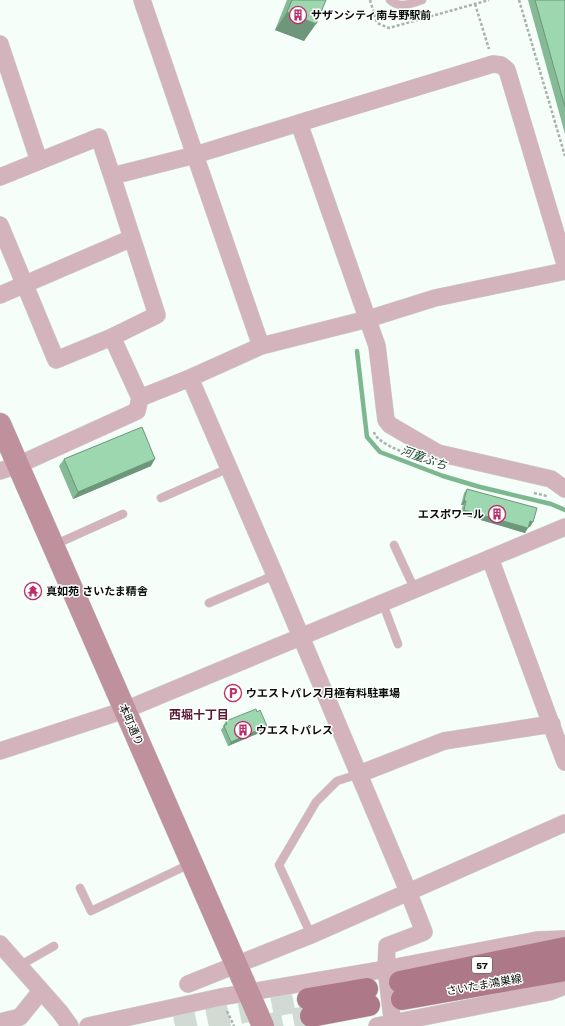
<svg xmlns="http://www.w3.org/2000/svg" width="565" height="1026" font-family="'Work Sans','Noto Sans JP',sans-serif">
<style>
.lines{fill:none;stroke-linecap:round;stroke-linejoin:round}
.stream{stroke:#7db790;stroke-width:4.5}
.primary-tunnel{stroke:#d2dad4;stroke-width:22;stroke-dasharray:22 11;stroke-linecap:butt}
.service-casing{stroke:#cfd8d2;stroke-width:9}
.minor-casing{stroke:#cfd8d2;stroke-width:18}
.secondary-casing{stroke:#cfd8d2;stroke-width:23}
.primary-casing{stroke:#cfd8d2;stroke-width:23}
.path{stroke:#aab2ac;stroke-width:2.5;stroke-dasharray:3 2;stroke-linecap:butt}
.service{stroke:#d3b4bc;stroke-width:8}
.minor{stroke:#d3b4bc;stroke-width:17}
.secondary{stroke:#be919d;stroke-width:22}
.primary{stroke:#ad7887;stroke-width:22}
.wall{fill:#86b996}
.shaded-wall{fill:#6d967a}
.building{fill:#9cd7af;stroke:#6d967a}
.labels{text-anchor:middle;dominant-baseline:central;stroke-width:3;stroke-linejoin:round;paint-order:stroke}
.shield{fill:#fff;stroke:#545754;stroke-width:1}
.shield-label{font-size:10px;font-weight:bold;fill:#0a0f0b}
.poi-label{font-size:11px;font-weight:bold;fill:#0a0f0b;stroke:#fff;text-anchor:start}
.street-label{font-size:11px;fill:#0a0f0b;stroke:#fff}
.water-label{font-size:12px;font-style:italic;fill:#103d23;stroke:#fff}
.neighbourhood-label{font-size:12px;font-weight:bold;fill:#5c1a34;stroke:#fff}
</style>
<rect width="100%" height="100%" fill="#f5fef8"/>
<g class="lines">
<path class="stream" d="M357,351L367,437L380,452L443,476L480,487L551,504L565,510"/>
<path class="primary-tunnel" d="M175,1026L308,999
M261,1026L311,1016"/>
<g class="service-casing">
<path id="service" d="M390,0C400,9 410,4 422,0
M161,498L229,468
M54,545L123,514
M394,545L415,590
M209,603L275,575
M383,604L398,644
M80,888L91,911L192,863
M311,935L279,865L316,802L337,781L359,774
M19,966L54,946"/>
</g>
<g class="minor-casing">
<path id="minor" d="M0,44L39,161
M0,177L99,137L112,176
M0,225L56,360L112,337L157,315L112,176L195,155L142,0
M565,264L507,70L501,65L493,64L299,123L377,346L386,420L390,425L438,453L551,479L565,489
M0,295L132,238
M112,337L140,398
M261,346L195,155L299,123
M190,378L275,575L408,891L424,932L387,946L386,969L393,1026
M0,471L18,465L137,411L140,398L190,378L261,346L368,319L435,298L565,271
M490,558L565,762
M0,751L125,710L565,527
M359,774L444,741L552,724
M0,944L60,1012L70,1026
M188,984L311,935L565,823
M0,1022L20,1017L41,991
M88,1026L221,997L386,969L537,940L565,939
M377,1026L549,992L565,986"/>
</g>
<g class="secondary-casing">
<path id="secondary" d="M0,424L263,1026"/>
</g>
<g class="primary-casing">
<path id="primary" d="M400,982L565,948
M308,999L367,989
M402,999L565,970
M311,1016L369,1005"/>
</g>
<path class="path" d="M370,0L377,23L389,28L489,0
M519,0L565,156
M475,4L489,49
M374,432C376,441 395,449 403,452
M534,493L547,496
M227,1011L234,1026"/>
<use href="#service" class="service"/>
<use href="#minor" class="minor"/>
<use href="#secondary" class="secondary"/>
<use href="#primary" class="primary"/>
</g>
<path class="wall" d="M287,0H326L304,41L275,30Z
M528,0H565V134Z
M64,459L151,466L73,499L59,466Z
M467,489L530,527L528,526L525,533L460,514L463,505H461L464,493Z
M226,721L264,731L228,746L221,730L223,727V726Z"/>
<path class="shaded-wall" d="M287,12L316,24L304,41L275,30Z
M155,459L151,466L73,499L78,492Z
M464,500L466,501L463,505H461Z
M464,510L528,528L525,533L460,514Z
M530,521L533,522L530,527L527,526Z
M267,726L264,731L228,746L231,742Z"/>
<path class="building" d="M292,0H326L316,24L287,12Z
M535,0H565V107Z
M142,427L155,459L78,492L64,459Z
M467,489L537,508L533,522L530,521L528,528L464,510L466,501L464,500Z
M256,709L257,712L260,710L267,726L231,742L224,726L227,724L226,721Z"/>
<defs>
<g id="building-ring" transform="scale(0.9)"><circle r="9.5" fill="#fff" stroke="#ba3069" stroke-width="1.5"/><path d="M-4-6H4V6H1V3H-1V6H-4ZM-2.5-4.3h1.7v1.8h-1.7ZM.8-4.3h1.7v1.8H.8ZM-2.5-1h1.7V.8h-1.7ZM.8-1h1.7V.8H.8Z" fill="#ba3069"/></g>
<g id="temple-ring" transform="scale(0.9)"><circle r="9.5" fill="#fff" stroke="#ba3069" stroke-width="1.5"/><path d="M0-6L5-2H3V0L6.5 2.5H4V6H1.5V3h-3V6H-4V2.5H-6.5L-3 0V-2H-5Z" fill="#ba3069"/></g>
<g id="parking-ring" transform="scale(0.9)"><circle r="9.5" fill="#fff" stroke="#ba3069" stroke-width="1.5"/><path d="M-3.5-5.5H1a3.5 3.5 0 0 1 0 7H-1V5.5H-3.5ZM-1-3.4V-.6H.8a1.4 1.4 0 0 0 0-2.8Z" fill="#ba3069"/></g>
</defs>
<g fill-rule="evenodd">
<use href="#building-ring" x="298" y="15"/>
<use href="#building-ring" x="497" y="514"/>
<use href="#temple-ring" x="33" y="591"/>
<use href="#parking-ring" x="233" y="693"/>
<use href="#building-ring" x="243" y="730"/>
</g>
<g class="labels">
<rect class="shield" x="472" y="957" width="20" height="16" rx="3"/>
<g class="shield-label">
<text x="482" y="965">57</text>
</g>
<g class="poi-label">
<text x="311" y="15">サザンシティ南与野駅前</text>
<text x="484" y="514" text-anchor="end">エスポワール</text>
<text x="46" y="591">真如苑 さいたま精舎</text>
<text x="246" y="693">ウエストパレス月極有料駐車場</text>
<text x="256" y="730">ウエストパレス</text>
</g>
<g class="street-label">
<text transform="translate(131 725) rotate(66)">本町通り</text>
<text transform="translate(484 985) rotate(-10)">さいたま鴻巣線</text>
</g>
<g class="water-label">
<text transform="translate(424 458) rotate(20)">河童ぶち</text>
</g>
<g class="neighbourhood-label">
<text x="199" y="715">西堀十丁目</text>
</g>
</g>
</svg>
